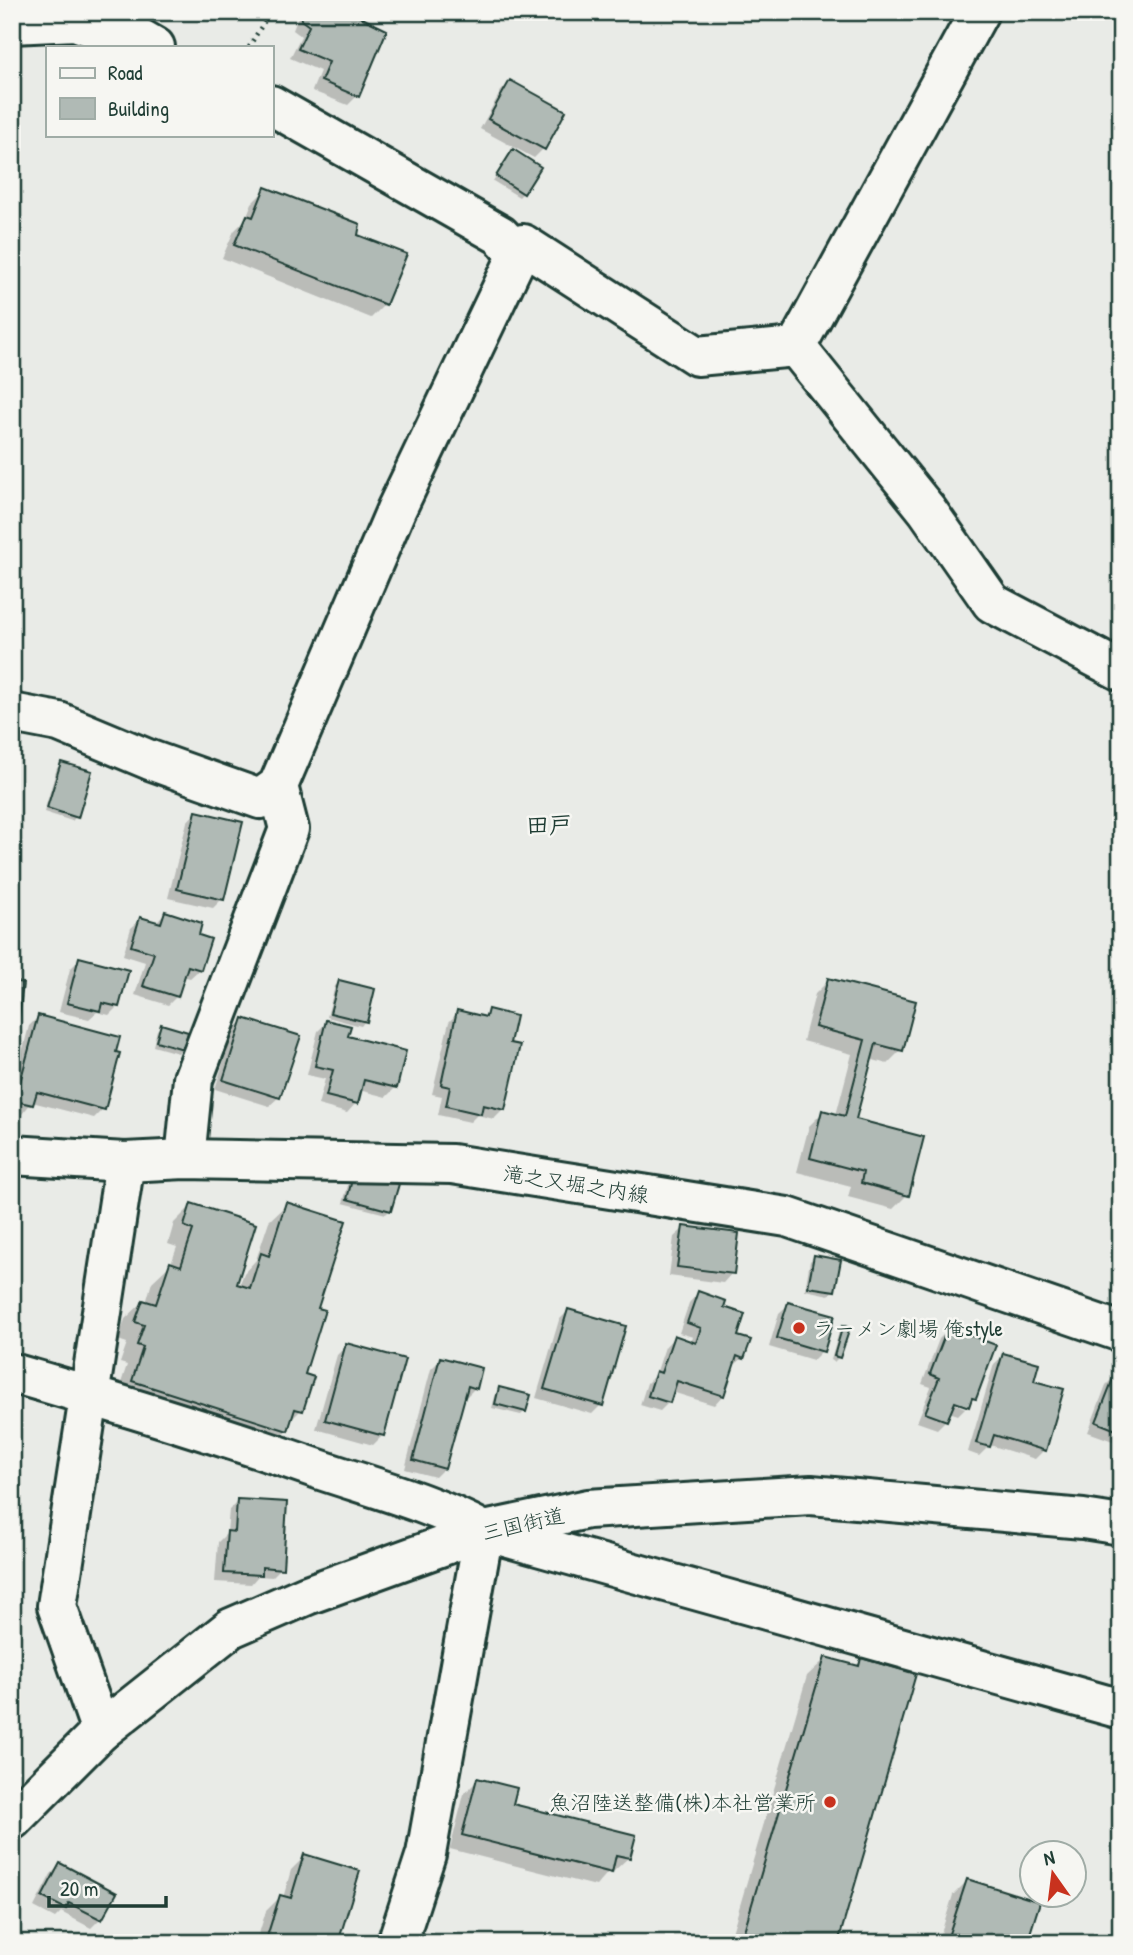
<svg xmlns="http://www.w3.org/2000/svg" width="1133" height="1955" font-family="'Patrick Hand','Klee One',sans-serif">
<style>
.shadow{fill:#0003}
.building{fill:#b0bab5;stroke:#1f3d34;stroke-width:2}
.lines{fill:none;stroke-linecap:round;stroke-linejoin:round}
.minor-casing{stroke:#1f3d34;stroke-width:44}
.major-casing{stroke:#1f3d34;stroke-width:44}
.highway-casing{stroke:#1f3d34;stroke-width:44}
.path{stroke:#1f3d34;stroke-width:4.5;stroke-dasharray:2 5;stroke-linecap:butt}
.minor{stroke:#f6f6f2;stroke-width:38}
.major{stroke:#f6f6f2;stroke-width:38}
.highway{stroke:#f6f6f2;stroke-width:38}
.poi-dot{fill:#c8321e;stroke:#f6f6f2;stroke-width:2.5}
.labels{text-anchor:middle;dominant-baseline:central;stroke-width:5;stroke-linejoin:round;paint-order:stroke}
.street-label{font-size:21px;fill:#1f3d34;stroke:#f6f6f2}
.poi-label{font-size:21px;fill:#1f3d34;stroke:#f6f6f2;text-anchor:start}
.neighbourhood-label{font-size:23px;font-weight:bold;fill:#1f3d34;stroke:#f6f6f2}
</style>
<rect width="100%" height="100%" fill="#e9ebe7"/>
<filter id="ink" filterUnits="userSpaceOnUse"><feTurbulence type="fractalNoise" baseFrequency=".0143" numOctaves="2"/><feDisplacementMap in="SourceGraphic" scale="14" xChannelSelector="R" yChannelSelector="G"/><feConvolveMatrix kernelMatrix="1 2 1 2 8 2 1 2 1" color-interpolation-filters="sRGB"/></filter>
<g filter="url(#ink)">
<path class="shadow" d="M300,12H346L357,96L348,105L312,91L320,71L290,58L301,36L293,30Z
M511,82L543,149L534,158L480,129L501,91Z
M509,155L523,193L519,197L493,181Z
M266,189L356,236L385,304L371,318L222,258L234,231L245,220L252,203Z
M61,764L76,817L72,821L44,812L57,768Z
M196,812L222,899L213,908L168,898L187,822Z
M165,913L197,936L200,969L190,978L183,976L177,996L168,1005L135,995L145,962L123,955L131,928L141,919L155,923Z
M80,959L118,1006L109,1015L97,1012L89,1019L59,1012L70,969Z
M829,980L901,1050L887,1064L870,1059L854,1120L907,1195L893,1209L848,1197L851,1186L797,1172L809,1126L823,1112L836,1115L852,1054L803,1041L815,994Z
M340,982L365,1021L361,1026L327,1017L335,986Z
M489,1011L508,1044L504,1109L494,1119L477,1115L470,1122L438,1115L442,1096L432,1094L449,1022L458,1012L482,1018Z
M38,1017L103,1109L94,1118L32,1102L22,1114L12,1111V1091L29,1026Z
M244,1020L279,1097L269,1106L215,1089L234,1029Z
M327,1022L346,1038L404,1052L395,1088L386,1097L359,1090L356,1103L347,1113L318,1105L325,1079L307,1075L318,1031Z
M162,1026L182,1048L178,1053L153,1046L157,1030Z
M350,1178L390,1210L386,1214L343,1203Z
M287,1204L315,1309L303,1375L301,1410L289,1422L287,1430L269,1448L116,1398L127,1365L120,1363L127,1343L118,1340L125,1319L143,1302L146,1303L152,1282L171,1264L177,1247L168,1244L174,1223L192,1205L234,1285L239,1286L244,1273L256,1260L269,1221Z
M684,1228L732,1273L723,1283L669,1276L674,1237Z
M814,1257L833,1290L829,1295L805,1290L810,1261Z
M1121,1270V1297L1110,1291Z
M698,1293L722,1309L743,1358L732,1367L723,1395L714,1405L672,1392L669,1402L660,1411L640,1405L647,1383L656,1374L665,1347L674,1337L691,1343L693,1337L679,1333L689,1303Z
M789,1304L822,1351L813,1360L769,1347L779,1313Z
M568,1311L601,1405L592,1414L536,1398L559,1320Z
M843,1327L839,1357L834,1362L831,1360L839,1332Z
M949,1329L974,1398L968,1405L947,1397L946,1400L965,1408L968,1405L958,1415L949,1412L946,1420L937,1429L917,1422L931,1387L922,1384L939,1339Z
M347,1345L403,1361L382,1436L373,1445L316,1429L337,1355Z
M1004,1355L1032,1382L1044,1450L1035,1459L990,1445L979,1456L968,1452L994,1364Z
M441,1359L475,1388L466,1397L463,1396L444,1468L435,1477L405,1469L431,1369Z
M1115,1376L1121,1378V1444L1088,1432L1106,1385Z
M500,1389L525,1411L521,1415L492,1408L496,1393Z
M238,1501L281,1568L272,1577L258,1576L251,1584L215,1582L218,1542L227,1533L229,1510Z
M825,1659L855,1667L862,1660L836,1943H729L807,1676Z
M478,1780L511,1805L628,1858L614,1871L610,1870L596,1886L450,1849L464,1794Z
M305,1856L336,1943H256L266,1911L280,1897L283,1898L291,1870Z
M60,1865L100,1919L91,1928L61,1912L55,1918L34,1907L51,1874Z
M967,1881L1025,1943H938L953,1895Z"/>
<path class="building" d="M304,12H350L387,30L359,97L321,81L329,62L298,49L309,26L301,20Z
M510,80L566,111L545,150L488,119Z
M513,149L541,167L524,194L496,176Z
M265,187L360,224L358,235L407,254L386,305L234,245L247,215L253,217Z
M61,762L92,771L78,818L47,808Z
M196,811L243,822L224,900L177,889Z
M165,911L202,923L199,935L211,939L201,970L188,966L178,997L143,986L154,953L131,946L140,917L161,923Z
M79,957L129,970L119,1007L102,1003L100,1011L67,1003Z
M12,970L18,971L17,982L23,983L17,1035H12Z
M828,978L916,1001L903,1051L876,1044L856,1119L924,1137L909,1196L861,1183L863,1172L810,1158L822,1110L845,1116L865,1040L815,1027Z
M339,980L375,989L367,1022L330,1013Z
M488,1009L516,1016L510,1043L520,1045L505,1110L483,1105L481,1114L446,1106L450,1087L441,1085L457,1010L486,1017Z
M38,1015L120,1037L116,1052L120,1053L105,1110L37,1092L33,1105L15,1101Z
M243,1018L301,1036L280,1098L223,1080Z
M326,1020L351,1026L348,1036L406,1051L397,1088L364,1080L358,1104L326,1096L333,1070L315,1066Z
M161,1024L188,1032L183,1049L156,1041Z
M354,1172L399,1184L391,1211L347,1199Z
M286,1202L346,1221L318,1308L325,1310L305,1374L314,1377L303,1411L295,1409L288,1431L132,1381L143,1347L137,1345L144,1325L135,1322L143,1300L156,1304L170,1262L181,1266L193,1230L184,1226L191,1203L256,1224L237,1284L250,1288L261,1253L269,1256Z
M683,1226L739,1233L734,1274L677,1267Z
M814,1255L841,1260L835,1291L808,1287Z
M698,1291L726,1301L724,1307L745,1314L738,1336L751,1340L744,1359L737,1356L724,1396L677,1381L670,1403L648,1396L656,1371L661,1373L674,1335L696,1343L701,1328L687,1323Z
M788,1302L835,1315L824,1352L777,1338Z
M568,1309L626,1326L603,1406L544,1389Z
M843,1325L850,1328L840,1358L834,1356Z
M948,1327L996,1345L976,1399L972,1398L969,1407L955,1402L947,1421L925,1413L939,1378L930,1374Z
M346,1343L405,1359L384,1436L325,1420Z
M1003,1353L1039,1363L1034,1381L1064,1389L1046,1451L994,1435L990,1447L976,1443Z
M440,1357L482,1368L477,1389L468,1386L445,1469L413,1460Z
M1115,1374L1121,1376V1432L1096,1422Z
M499,1387L531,1395L526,1412L495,1404Z
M237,1499L287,1502L283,1569L262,1567V1575L224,1573L227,1531L235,1532Z
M825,1657L859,1666L861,1658L916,1674L838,1943H785L744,1931Z
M477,1778L517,1788L513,1804L636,1835L630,1858L616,1855L612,1873L462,1835Z
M304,1854L360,1871L338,1943H265L280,1895L291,1898Z
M60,1863L117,1893L102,1920L69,1903L66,1909L42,1897Z
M967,1879L1040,1902L1027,1943H946Z"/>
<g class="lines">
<g class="minor-casing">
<path id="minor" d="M12,24L75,21L95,28H122L155,47
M271,105L500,235L518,254
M796,347L927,510L992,603L1121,671
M796,347L979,12
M12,713L59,722L150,760L260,799L278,786L396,510L523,244L697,356L796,347
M185,1159L193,1079L289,829L278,786
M12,1373C117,1403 221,1435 324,1471C378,1489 434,1504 484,1531L1121,1709
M101,1731L57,1606L125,1162
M397,1943L426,1854L484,1531"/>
</g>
<g class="major-casing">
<path id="major" d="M12,1155L125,1162L185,1159L452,1164L787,1217L1121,1332"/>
</g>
<g class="highway-casing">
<path id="highway" d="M12,1820L101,1731L231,1628L307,1595L484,1531L588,1509L811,1495L1083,1519L1121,1525"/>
</g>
<path class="path" d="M249,47L270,12"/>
<use href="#minor" class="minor"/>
<use href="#major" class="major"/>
<use href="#highway" class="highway"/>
</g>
</g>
<g class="poi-dot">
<circle cx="799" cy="1328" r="7"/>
<circle cx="830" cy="1802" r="7"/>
</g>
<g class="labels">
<g class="street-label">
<text transform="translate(576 1184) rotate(9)">滝之又堀之内線</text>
<text transform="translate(523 1524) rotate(-13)">三国街道</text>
</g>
<g class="poi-label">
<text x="813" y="1328">ラーメン劇場 俺style</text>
<text x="816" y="1802" text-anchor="end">魚沼陸送整備(株)本社営業所</text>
</g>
<g class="neighbourhood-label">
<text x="549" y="824">田戸</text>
</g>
</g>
<rect width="1133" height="1955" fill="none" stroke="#f6f6f2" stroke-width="42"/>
<rect x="21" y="21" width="1091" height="1913" fill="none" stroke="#1f3d34" stroke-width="2.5" filter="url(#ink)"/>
<rect x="46" y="46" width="228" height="91" fill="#f6f6f2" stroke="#a0aca6" stroke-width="2"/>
<rect x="60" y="68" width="35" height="10" fill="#f6f6f2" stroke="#a0aca6" stroke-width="2"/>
<text x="108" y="80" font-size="21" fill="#1f3d34">Road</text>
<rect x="60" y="98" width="35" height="21" fill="#b0bab5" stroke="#a0aca6" stroke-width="2"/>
<text x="108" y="116" font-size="21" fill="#1f3d34">Building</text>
<g transform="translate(1053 1874) rotate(346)"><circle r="33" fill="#f6f6f2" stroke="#a0aca6" stroke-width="2"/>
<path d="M0-5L12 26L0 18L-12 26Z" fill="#c8321e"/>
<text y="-10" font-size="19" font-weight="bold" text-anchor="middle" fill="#1f3d34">N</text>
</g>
<path d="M49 1896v10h117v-10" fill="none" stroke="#1f3d34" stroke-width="3.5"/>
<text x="60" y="1896" font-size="21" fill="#1f3d34" stroke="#f6f6f2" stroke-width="5" paint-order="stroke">20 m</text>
</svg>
